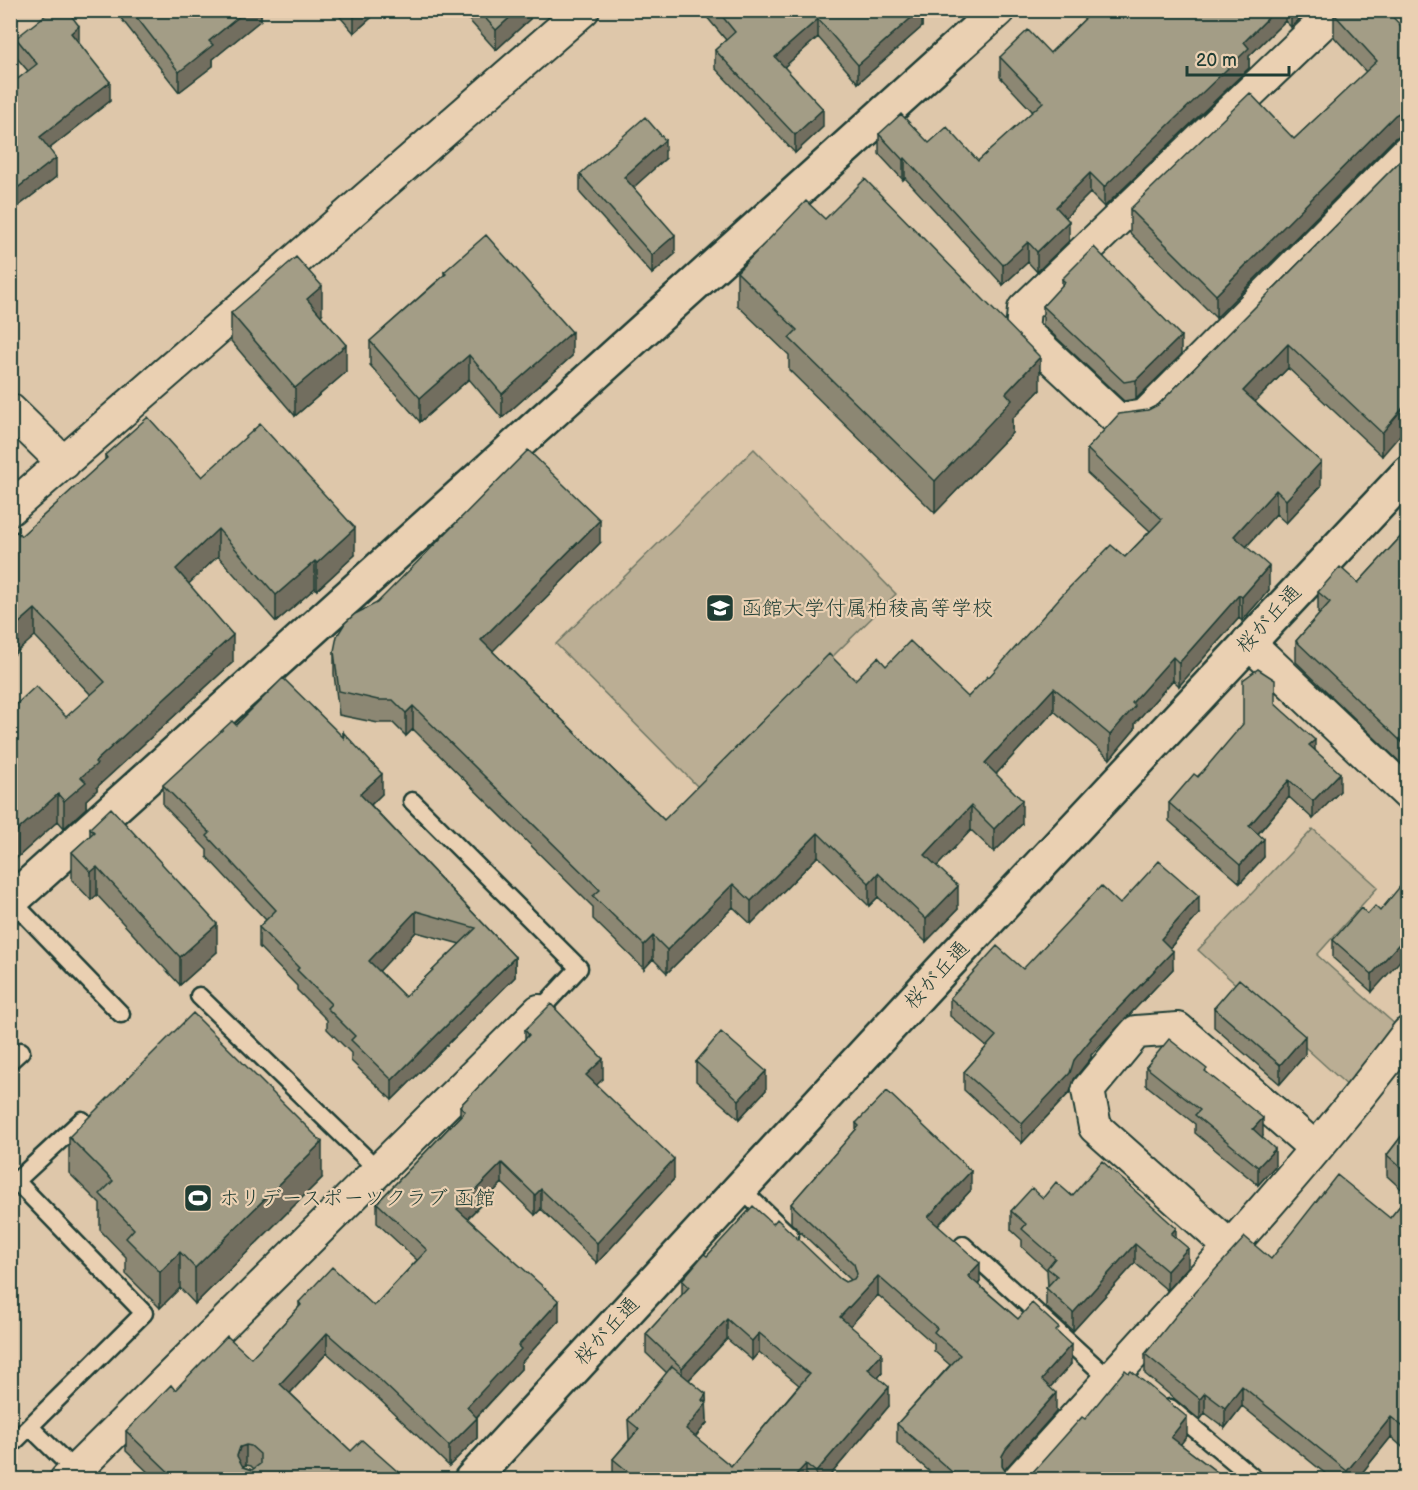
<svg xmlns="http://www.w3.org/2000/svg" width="1418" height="1490" font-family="'Balsamiq Sans','Klee One',sans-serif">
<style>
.green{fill:#bbae94;stroke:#6d7664;stroke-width:1.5}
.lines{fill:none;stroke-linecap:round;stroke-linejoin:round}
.lane-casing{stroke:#1f3d34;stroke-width:21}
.street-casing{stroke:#1f3d34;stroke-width:36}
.secondary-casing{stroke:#1f3d34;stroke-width:38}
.lane{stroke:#ead0b2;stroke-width:16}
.street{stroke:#ead0b2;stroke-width:32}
.secondary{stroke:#ead0b2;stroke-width:33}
.wall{fill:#8c8773;stroke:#1f3d34;stroke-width:1.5;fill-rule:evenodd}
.shaded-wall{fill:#726e5e;stroke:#1f3d34;stroke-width:1.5}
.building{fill:#a39d86;stroke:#1f3d34;stroke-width:1.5;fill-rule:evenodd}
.labels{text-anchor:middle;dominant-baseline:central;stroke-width:4.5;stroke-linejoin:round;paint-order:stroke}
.poi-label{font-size:21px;fill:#1f3d34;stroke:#ead0b2;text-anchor:start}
.street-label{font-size:21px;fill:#1f3d34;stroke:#ead0b2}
</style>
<rect width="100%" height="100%" fill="#dec7aa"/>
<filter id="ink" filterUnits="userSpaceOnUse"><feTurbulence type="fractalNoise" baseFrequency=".0167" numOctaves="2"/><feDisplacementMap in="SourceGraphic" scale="12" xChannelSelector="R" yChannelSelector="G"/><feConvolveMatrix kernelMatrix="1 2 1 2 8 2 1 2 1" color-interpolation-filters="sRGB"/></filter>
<g filter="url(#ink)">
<path class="green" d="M754,449L896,594L699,788L556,644Z
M1313,829L1378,887L1317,955L1398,1027L1350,1088L1198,950Z"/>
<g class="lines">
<g class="lane-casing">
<path id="lane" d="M412,801L579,968L539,1011
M12,901L121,1014
M199,996L378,1170
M10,1061L21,1051
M740,1188L790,1236
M963,1245L1109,1379
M1170,1408L1256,1480
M30,1427L75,1471
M10,1446L144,1313L16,1181L82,1120"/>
</g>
<g class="street-casing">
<path id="street" d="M1336,10L1024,309L1022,330L1118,420L1145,416L1408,151
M10,410L64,463
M10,509L583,10
M1248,642L1408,794
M1229,1246L1095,1127L1088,1090L1136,1032L1178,1029L1315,1148
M66,1480L539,1011
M1019,1480C1150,1333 1289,1191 1408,1033"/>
</g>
<g class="secondary-casing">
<path id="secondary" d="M10,902L998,10
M471,1480L940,972L1408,473"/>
</g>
<use href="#lane" class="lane"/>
<use href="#street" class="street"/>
<use href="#secondary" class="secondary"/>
</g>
<path class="wall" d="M116,10H261V20L213,59V66L179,92L116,12Z
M334,10H380L354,33Z
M460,10H530V19L496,50Z
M701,10H922V27L858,83L818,37L784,67L823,127L795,153L715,68V50L726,40Z
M1094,10H1309L1291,27L1285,21L1249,56V68L1104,207L1090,193L1066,217L1069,241L1037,272L1028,262L1003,285L905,178L903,180L879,154V134L929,143L978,161L1033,112L1000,77V57L1050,53Z
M1334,14L1407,32V134H1404L1395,138L1216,318L1130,233V209L1294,139L1366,72L1334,37Z
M16,38L79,44L110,101L49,149L56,177L16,208L13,205L10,85L28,71L16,57Z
M1407,154L1382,456L1288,368L1255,402L1321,486L1286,523L1276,514L1246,547L1269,590L1242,621L1239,618L1179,686L1173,680L1135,723V729L1110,759L1054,711L996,774L1022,824L994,852L971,830L937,866L958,909L926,942L878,897L869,906L818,856L751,924L733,907L667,973L653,959L644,969L593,919V907L413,729L406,736L393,723H378L339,715L334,674V651L377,603L600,543L492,651L664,820L855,680L886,666L968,697L989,677L1125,557L1150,531L1087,473V449L1148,410L1158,405Z
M665,159L633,187L675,254L652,274L580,193V174Z
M825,219L1040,390L1012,419V433L935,513L789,370V355L737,305V272Z
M444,272L572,356L502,418L469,379L420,422L370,365V341L444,275Z
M1062,279L1181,355L1136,399L1124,401L1043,325V306L1062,286Z
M231,313L322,314L321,315L346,372L295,416L231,341Z
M105,455L202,477L355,555L317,590L315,588L276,622L218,556L188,584L233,662L97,787V790L86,800V808L64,828L58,821L10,864L91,695L35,636L21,536L105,460Z
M1407,530V769L1296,662V641L1320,614L1318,613V592L1358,583Z
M1275,704L1315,750L1340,791L1313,819L1289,797L1258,834L1264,857L1240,883L1169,821V803Z
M236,725L343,737V732L382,794L371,805L515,957V977L392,1100L351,1061V1053L327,1029V1020L297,990V986L259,947V927L266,920L207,857V850L163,805V785ZM416,932L460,944L405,997L379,971Z
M90,828L217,952L180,985L97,895L91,900L72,880V852L90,836Z
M1120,904L1199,914L1170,948L1173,969L1091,1055V1058L1074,1079L1070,1092L1022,1143L964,1090V1072L987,1047L950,1016V998L1023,969Z
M1380,911L1372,992L1333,958V940L1368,914Z
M1214,1008L1305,1055L1280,1084L1214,1027Z
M525,1030L603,1079L596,1085L674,1179L597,1263L541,1209L535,1215L502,1183L467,1219L559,1321L521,1363V1369L477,1417V1438L449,1466L378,1398L327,1353L290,1393L351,1451L406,1479H155L126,1451V1431L175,1390L251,1358L299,1307V1302L374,1306L417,1260L377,1223V1203L460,1116V1106L525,1039ZM246,1465L251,1466L254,1469L252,1470L243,1467V1466Z
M696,1062L766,1090L739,1119L696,1081Z
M1146,1067L1207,1073L1263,1136L1262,1137L1275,1166L1258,1185L1195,1133V1124L1146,1085Z
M856,1123L971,1190L938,1226L980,1282L978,1284L1018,1319L1059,1334L1071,1364L1050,1387L1056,1412L1006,1468L1004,1470L1007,1474L1016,1478H1025L1032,1473L1085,1419L1187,1436L1180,1444L1226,1479H938L897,1443V1424L950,1365L934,1351V1344L878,1295L850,1326L882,1373L878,1378L889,1406L827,1479H615L613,1478V1459L629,1440L628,1420L667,1373L646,1353V1334L682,1295V1280L707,1256L773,1224L840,1279L845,1282L851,1280L791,1223V1204L856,1130ZM727,1339L752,1360L759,1352L799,1385L731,1466L695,1437L707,1423L706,1403L689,1380Z
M1407,1129V1194L1387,1176V1155Z
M69,1137L322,1178L195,1304L180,1288L160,1308L126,1274V1257L100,1230V1204L69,1173Z
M1072,1196L1176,1238L1188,1267L1167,1290L1135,1263L1073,1331L1046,1307V1288L1048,1287L1047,1270L1022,1247V1240L1011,1230V1211L1043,1198Z
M1407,1197V1451L1391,1437L1357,1479H1332L1242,1406L1225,1428L1205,1413L1200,1420L1145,1374V1354L1271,1259L1390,1218Z"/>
<path class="shaded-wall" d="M247,10H261V20L213,59V66L179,92V72L209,41Z
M357,10H380L354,33V13Z
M518,10H530V19L496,50V30Z
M920,10H922V27L858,83V65Z
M1276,10H1285V21L1249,56V68L1104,207V187L1244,42Z
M1291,10H1309L1291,27Z
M818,19V37L775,75V57Z
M79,26V45L71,33Z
M110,82V101L40,156V137Z
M823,109V127L795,153V135Z
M1404,110V134L1395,138L1216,318V295L1395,115Z
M665,140V159L624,196V177Z
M56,158V177L16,208V189Z
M905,158V178L903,180V160Z
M1090,173V193L1056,227V207Z
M13,186V205L10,206V187Z
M1069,221V241L1037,272V252Z
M675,235V254L652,274V255Z
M1028,242V262L1003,285V265Z
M322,286V314L307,327V299Z
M572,332V356L502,418V394Z
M1181,336V355L1136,399V380Z
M1288,344V368L1243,414V391Z
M346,345V372L295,416V388Z
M469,355V379L420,422V398Z
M1040,357V390L1012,419V433L935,513V481L1006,393Z
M1407,403V427L1382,456V433Z
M15,434V452L10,456V438Z
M1321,462V486L1286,523V500Z
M1276,490V514L1234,560V536Z
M600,520V543L481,663V640Z
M355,528V555L317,590V563Z
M218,529V556L176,596V569Z
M315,561V588L276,622V595Z
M1269,566V590L1242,621V597Z
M1239,595V618L1179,686V663Z
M35,609V636L10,658V631Z
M233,635V662L97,787V790L86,800V808L64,828V801L81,777L95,762Z
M1173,657V680L1135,723V729L1110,759V735L1132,703Z
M1054,688V711L985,786V763Z
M413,706V729L406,736V713Z
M1315,740V757L1309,745Z
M1340,773V791L1313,819V801Z
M382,774V794L360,815V794Z
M1289,780V797L1249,844V826Z
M58,794V821L10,864V837Z
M1022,800V824L994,852V829Z
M971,806V830L925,879V855Z
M818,833V856L751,924V901Z
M1264,839V857L1240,883V865Z
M97,867V895L91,900V872Z
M878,873V897L869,906V883Z
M733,884V907L667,973V950Z
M958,886V909L926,942V919Z
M1199,896V914L1161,958V939Z
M416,911V932L369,982V961Z
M217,924V952L180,985V957Z
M1407,935V953L1372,992V974Z
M653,936V959L644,969V945Z
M1173,951V969L1091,1055V1058L1074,1079L1070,1092L1022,1143V1124L1074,1060L1090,1038Z
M515,957V977L392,1100V1080Z
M1305,1036V1055L1280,1084V1065Z
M603,1059V1079L586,1095V1075Z
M766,1071V1090L739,1119V1100Z
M1263,1118V1136L1253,1147V1129Z
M322,1142V1178L195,1304V1268Z
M1275,1149V1166L1258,1185V1167Z
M674,1159V1179L597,1263V1243Z
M502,1163V1183L457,1229V1209Z
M971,1171V1190L928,1236V1217Z
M541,1189V1209L535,1215V1195Z
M1176,1228V1246L1171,1234Z
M1135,1244V1263L1073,1331V1313Z
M1188,1248V1267L1167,1290V1271Z
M180,1252V1288L160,1308V1272Z
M980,1263V1282L968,1295V1276Z
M878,1276V1295L840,1337V1317Z
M559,1301V1321L521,1363V1369L467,1427V1407L518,1346Z
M727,1319V1339L682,1387V1368Z
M327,1333V1353L280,1404V1384Z
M759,1333V1352L752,1360V1341Z
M1071,1345V1364L1046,1392L1042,1380L1045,1374Z
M882,1353V1373L868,1389V1369Z
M1242,1386V1406L1225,1428V1408Z
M889,1387V1406L827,1479H816V1472Z
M1056,1393V1412L1006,1468L1002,1476V1456L1006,1449Z
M1205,1393V1413L1200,1420V1399Z
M706,1394L707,1423L686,1448V1429L702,1400Z
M1187,1417V1436L1171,1457V1437Z
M1391,1417V1437L1357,1479H1347V1471Z
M477,1418V1438L449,1466V1446Z
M246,1445V1465L240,1467L237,1456L240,1447Z
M806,1464V1479H792Z"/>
<path class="building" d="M52,10H67L79,26L71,33L110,82L40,137L56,158L16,189L13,186L10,187V85L37,64L16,38Z
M131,10H247L209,41L213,45L179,72Z
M478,10H518L496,30Z
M717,10H920L858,65L818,19L775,57L823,109L795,135L715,50L735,32Z
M1094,10H1276L1244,42L1249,48L1104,187L1090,173L1056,207L1069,221L1037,252L1028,242L1003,265L905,158L903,160L879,134L901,114L929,143L947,127L978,161L1043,102L1000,57L1028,30L1050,53Z
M1337,10H1386L1407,32V110H1404L1395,115L1216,295L1130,209L1250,93L1294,139L1377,61L1334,14Z
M645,117L665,140L624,177L675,235L652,255L580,174Z
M1407,154V403L1382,433L1288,344L1243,391L1321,462L1286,500L1276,490L1234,536L1269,566L1242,597L1239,595L1179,663L1173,657L1132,703L1135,706L1110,735L1054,688L985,763L1022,800L994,829L971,806L925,855L958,886L926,919L878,873L869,883L818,833L751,901L733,884L667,950L653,936L644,945L593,896L600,890L413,706L406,713L393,700H378L339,691L334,651L337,636L345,623L355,614L377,603L528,450L600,520L481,640L664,820L829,654L855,680L878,657L886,666L910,641L968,697L988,676L989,677L1063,594L1111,545L1125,557L1162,519L1087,449L1119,414L1148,410L1158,405Z
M865,179L1040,357L1006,393L1012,400L935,481L789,338L797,330L737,272L806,201L825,219Z
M486,235L572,332L502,394L469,355L420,398L370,341L446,274L444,272Z
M1094,247L1181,336L1136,380L1124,382L1043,306L1065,282L1062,279Z
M296,257L322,286L307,299L346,345L295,388L231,313Z
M148,417L202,477L260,424L355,528L317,563L315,561L276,595L218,529L176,569L233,635L95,762L97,764L81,777L86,782L64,801L58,794L10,837V710L36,686L66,717L105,682L35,609L10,631V537L17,531L21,536L107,458L105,455Z
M10,430L15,434L10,438Z
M1407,530V747L1296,641L1330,602L1318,592L1340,567L1358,583Z
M1258,669L1275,680V704L1315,740L1309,745L1340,773L1313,801L1289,780L1249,826L1264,839L1240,865L1169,803L1194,774L1198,777L1243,724V680Z
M283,678L344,738L343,732L382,774L360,794L515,957L392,1080L351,1040L355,1036L327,1008L331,1004L297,970L299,968L259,927L276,910L207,836L210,833L163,785L232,721L236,725ZM416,911L476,928L405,997L369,961Z
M111,808L217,924L180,957L97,867L91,872L72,852L94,832L90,828Z
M1159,861L1199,896L1161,939L1173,951L1090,1038L1091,1039L1074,1060L1070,1073L1022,1124L964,1072L996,1036L950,998L997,946L1023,969L1101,886L1120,904Z
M1407,878V935L1372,974L1333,940L1361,908L1368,914L1375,906L1380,911Z
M1239,979L1305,1036L1280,1065L1214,1008Z
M551,1004L603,1059L586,1075L674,1159L597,1243L541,1189L535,1195L502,1163L457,1209L559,1301L518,1346L521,1349L467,1407L477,1418L449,1446L378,1378L327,1333L280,1384L351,1451L362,1440L406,1479H176L126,1431L171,1385L175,1390L227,1336L251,1358L301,1305L299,1302L332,1267L374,1306L427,1250L377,1203L465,1111L460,1106L529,1035L525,1030ZM246,1445L251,1446L260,1454V1464L252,1470L243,1467L237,1456L240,1447Z
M193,1013L322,1142L195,1268L180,1252L160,1272L126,1238L134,1229L100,1194L113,1181L69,1137Z
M721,1032L766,1071L739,1100L696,1062Z
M1169,1039L1207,1069L1205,1071L1263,1118L1253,1129L1275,1149L1258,1167L1195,1115L1200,1110L1146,1067Z
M887,1091L971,1171L928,1217L980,1263L968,1276L1018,1319L1032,1303L1059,1328L1056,1331L1071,1345L1045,1374L1046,1375L1042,1380L1056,1393L1006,1449L1002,1456V1466L1007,1474L1016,1478H1025L1032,1473L1082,1417L1085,1419L1125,1370L1129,1373L1131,1371L1187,1417L1171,1437L1226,1479H960L897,1424L960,1355L934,1332L937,1328L878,1276L840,1317L882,1353L868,1369L889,1387L816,1472L806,1464L792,1479H637L613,1459L639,1429L628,1420L672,1366L706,1394L702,1400L707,1403L686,1429L731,1466L809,1374L759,1333L752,1341L727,1319L682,1368L646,1334L689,1287L682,1280L704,1254L707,1256L753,1206L773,1224L777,1219L840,1279L845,1282L854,1279L857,1274L854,1264L791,1204L859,1126L856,1123Z
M1407,1129V1173L1387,1155Z
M1102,1161L1176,1228L1171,1234L1188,1248L1167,1271L1135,1244L1073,1313L1046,1288L1057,1276L1047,1268L1055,1258L1022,1229L1026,1224L1011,1211L1032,1188L1043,1198L1056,1182L1072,1196Z
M1337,1175L1390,1218L1407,1197V1430L1391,1417L1347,1471L1242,1386L1225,1408L1205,1393L1200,1399L1145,1354L1195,1292L1245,1237L1271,1259Z
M562,1473L568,1479H556Z"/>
</g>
<defs>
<g id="school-square" transform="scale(1.5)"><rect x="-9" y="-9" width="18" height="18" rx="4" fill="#1f3d34" stroke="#ead0b2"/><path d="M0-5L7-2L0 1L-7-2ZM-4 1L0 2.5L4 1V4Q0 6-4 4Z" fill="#fff"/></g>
<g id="stadium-square" transform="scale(1.5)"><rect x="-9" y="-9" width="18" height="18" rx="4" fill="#1f3d34" stroke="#ead0b2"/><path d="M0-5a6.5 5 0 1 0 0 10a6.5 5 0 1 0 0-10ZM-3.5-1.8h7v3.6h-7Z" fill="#fff"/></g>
</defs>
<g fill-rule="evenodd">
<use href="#school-square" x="720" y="608"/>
<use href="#stadium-square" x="198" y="1198"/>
</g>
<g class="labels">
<g class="poi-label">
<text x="741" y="608">函館大学付属柏稜高等学校</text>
<text x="219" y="1198">ホリデースポーツクラブ 函館</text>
</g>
<g class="street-label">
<text transform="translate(1269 619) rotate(-47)">桜が丘通</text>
<text transform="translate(937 975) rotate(-47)">桜が丘通</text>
<text transform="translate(607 1331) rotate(-47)">桜が丘通</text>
</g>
</g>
<rect width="1418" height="1490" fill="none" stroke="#ead0b2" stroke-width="36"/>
<rect x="18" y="18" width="1382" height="1454" fill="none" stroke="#1f3d34" stroke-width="2" filter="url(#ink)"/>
<path d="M1187 66v9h102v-9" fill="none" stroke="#1f3d34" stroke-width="3"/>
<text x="1196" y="66" font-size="18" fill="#1f3d34" stroke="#ead0b2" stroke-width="4.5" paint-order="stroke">20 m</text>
</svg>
